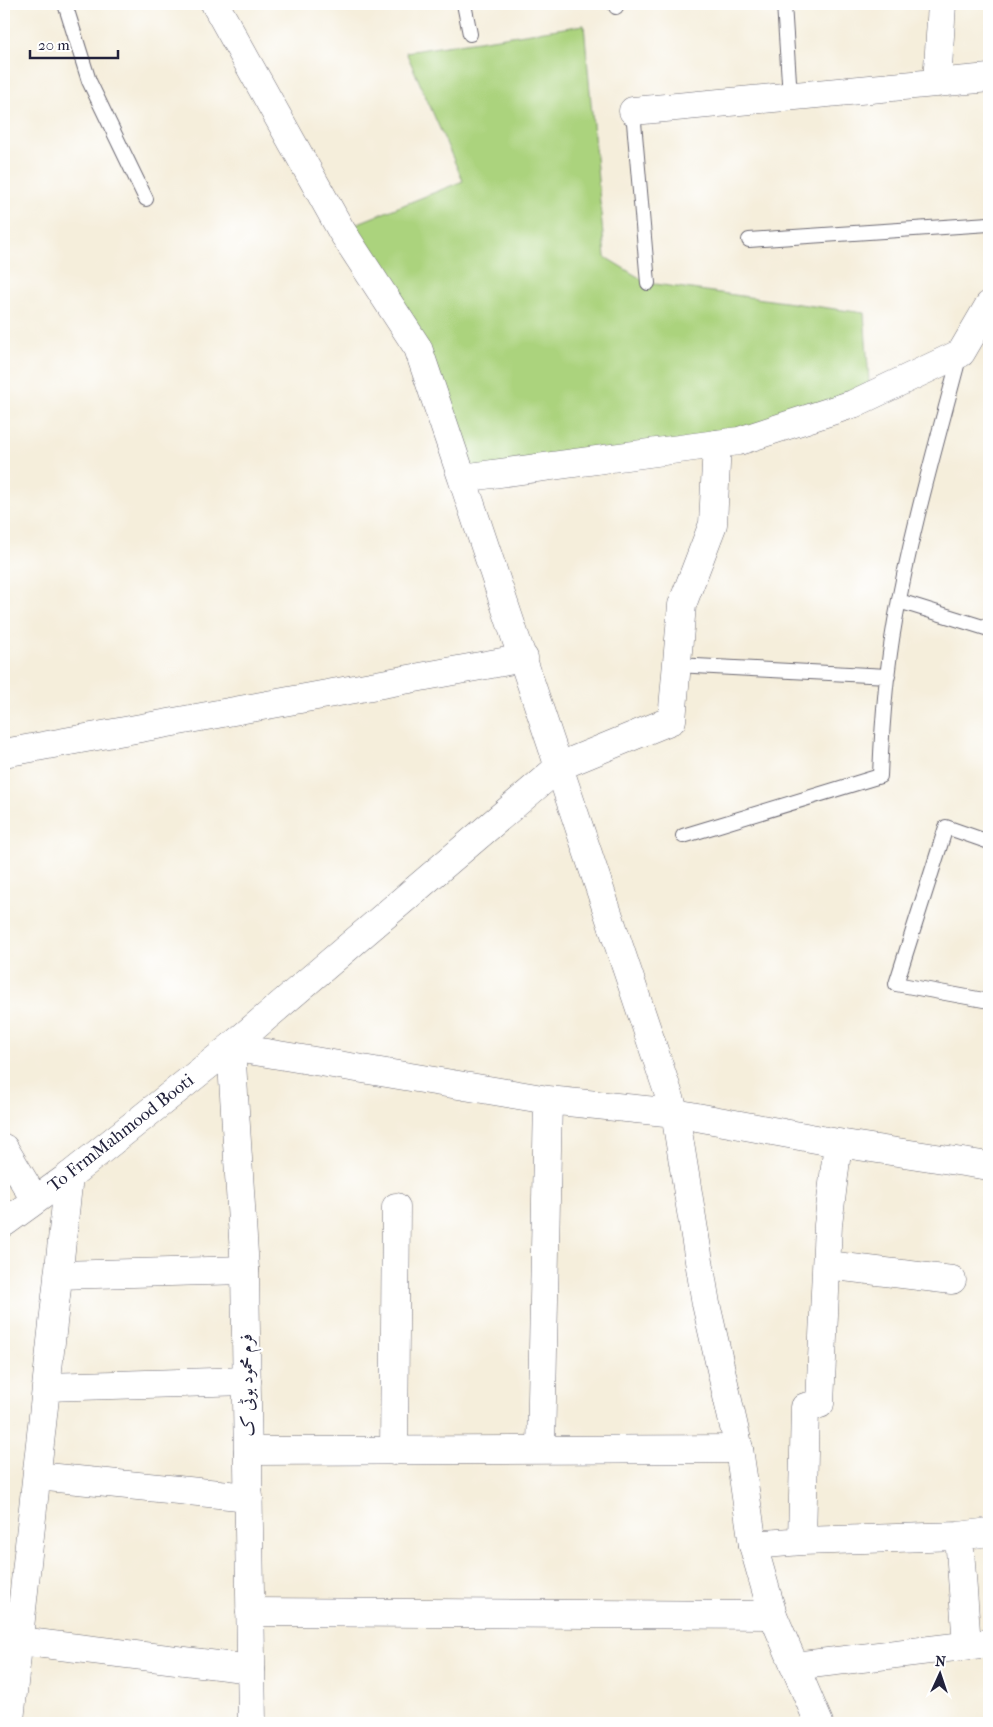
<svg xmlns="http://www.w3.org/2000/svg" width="993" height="1727" font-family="'IM FELL French Canon',Amiri,serif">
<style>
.green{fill:#abd37d;stroke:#667a5c}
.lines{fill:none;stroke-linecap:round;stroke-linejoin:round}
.lane-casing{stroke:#6c6973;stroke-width:16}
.street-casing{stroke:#6c6973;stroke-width:29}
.secondary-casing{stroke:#6c6973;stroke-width:29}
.lane{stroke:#fff;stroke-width:14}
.street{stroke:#fff;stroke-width:28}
.secondary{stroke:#fff;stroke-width:28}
.labels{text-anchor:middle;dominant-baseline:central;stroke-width:4.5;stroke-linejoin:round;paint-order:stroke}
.street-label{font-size:18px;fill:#22223b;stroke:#fff}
</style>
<rect width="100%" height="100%" fill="#fff"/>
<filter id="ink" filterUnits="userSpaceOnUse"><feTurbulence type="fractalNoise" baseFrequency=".02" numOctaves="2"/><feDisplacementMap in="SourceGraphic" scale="10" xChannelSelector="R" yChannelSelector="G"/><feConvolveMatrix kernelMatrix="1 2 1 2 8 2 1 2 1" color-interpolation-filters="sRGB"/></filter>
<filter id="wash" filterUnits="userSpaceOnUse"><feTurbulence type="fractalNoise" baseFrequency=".0096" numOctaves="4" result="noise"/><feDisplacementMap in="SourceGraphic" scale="20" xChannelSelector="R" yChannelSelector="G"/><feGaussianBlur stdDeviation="1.12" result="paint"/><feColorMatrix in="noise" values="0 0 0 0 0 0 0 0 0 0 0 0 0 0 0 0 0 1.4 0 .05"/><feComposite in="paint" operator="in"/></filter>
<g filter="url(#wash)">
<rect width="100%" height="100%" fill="#f5eedb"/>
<path class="green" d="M584,25L605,257L648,283L864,313L870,395L739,441L462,478L418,348L341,230L463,181L406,52Z"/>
</g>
<g filter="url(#ink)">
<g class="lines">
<g class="lane-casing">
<path id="lane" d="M65,4L89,81L146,199
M464,4L470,34
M615,4L616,7
M784,4L790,97
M633,111L648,283
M749,240L989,224
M899,601L989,629
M676,665L888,676
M683,836L880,776C882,724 886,672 895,621C911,531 937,442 960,354
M989,842L946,827L896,984L989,1001"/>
</g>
<g class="street-casing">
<path id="street" d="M937,83L942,4
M633,111L989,78
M4,753L524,658
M560,766L672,720L682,605L713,524L717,444
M231,1047L548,1100L675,1113L838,1143L989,1166
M827,1265L952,1280
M58,1275L245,1270
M46,1387L247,1381
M541,1450L548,1100
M248,1451L739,1449
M394,1451L396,1207
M37,1476L249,1497
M959,1536L989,1532
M802,1541L805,1407L820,1404L828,1225L838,1143
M753,1545L802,1541L959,1536L967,1645
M250,1612L773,1615
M19,1641L251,1669
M794,1666L989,1643
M10,1720L69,1176"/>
</g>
<g class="secondary-casing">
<path id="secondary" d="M215,4L341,230L418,348L462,478
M231,1047L245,1270L252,1723
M4,1148L35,1200
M4,1223L69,1176L231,1047L560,766
M819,1723L773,1615L753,1545L739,1449L706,1304L675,1113L462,478L739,441L853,404L961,353L989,305"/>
</g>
<use href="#lane" class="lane"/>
<use href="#street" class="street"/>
<use href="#secondary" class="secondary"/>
</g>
</g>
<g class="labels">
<g class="street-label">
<text transform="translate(121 1133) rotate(-38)">To FrmMahmood Booti</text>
<text transform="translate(247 1385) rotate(-91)">فرم محمود بوٹی ک</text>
</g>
</g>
<rect width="993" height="1727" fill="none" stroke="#fff" stroke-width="20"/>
<g transform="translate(940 1674) rotate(3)" stroke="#ffffff" stroke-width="4" paint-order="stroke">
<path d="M0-4L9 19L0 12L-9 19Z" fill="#22223b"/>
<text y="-8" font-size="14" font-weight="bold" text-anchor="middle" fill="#22223b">N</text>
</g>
<path d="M30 50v8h88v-8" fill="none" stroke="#22223b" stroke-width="2.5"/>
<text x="38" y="50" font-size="15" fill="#22223b" stroke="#ffffff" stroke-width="4" paint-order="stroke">20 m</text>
</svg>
